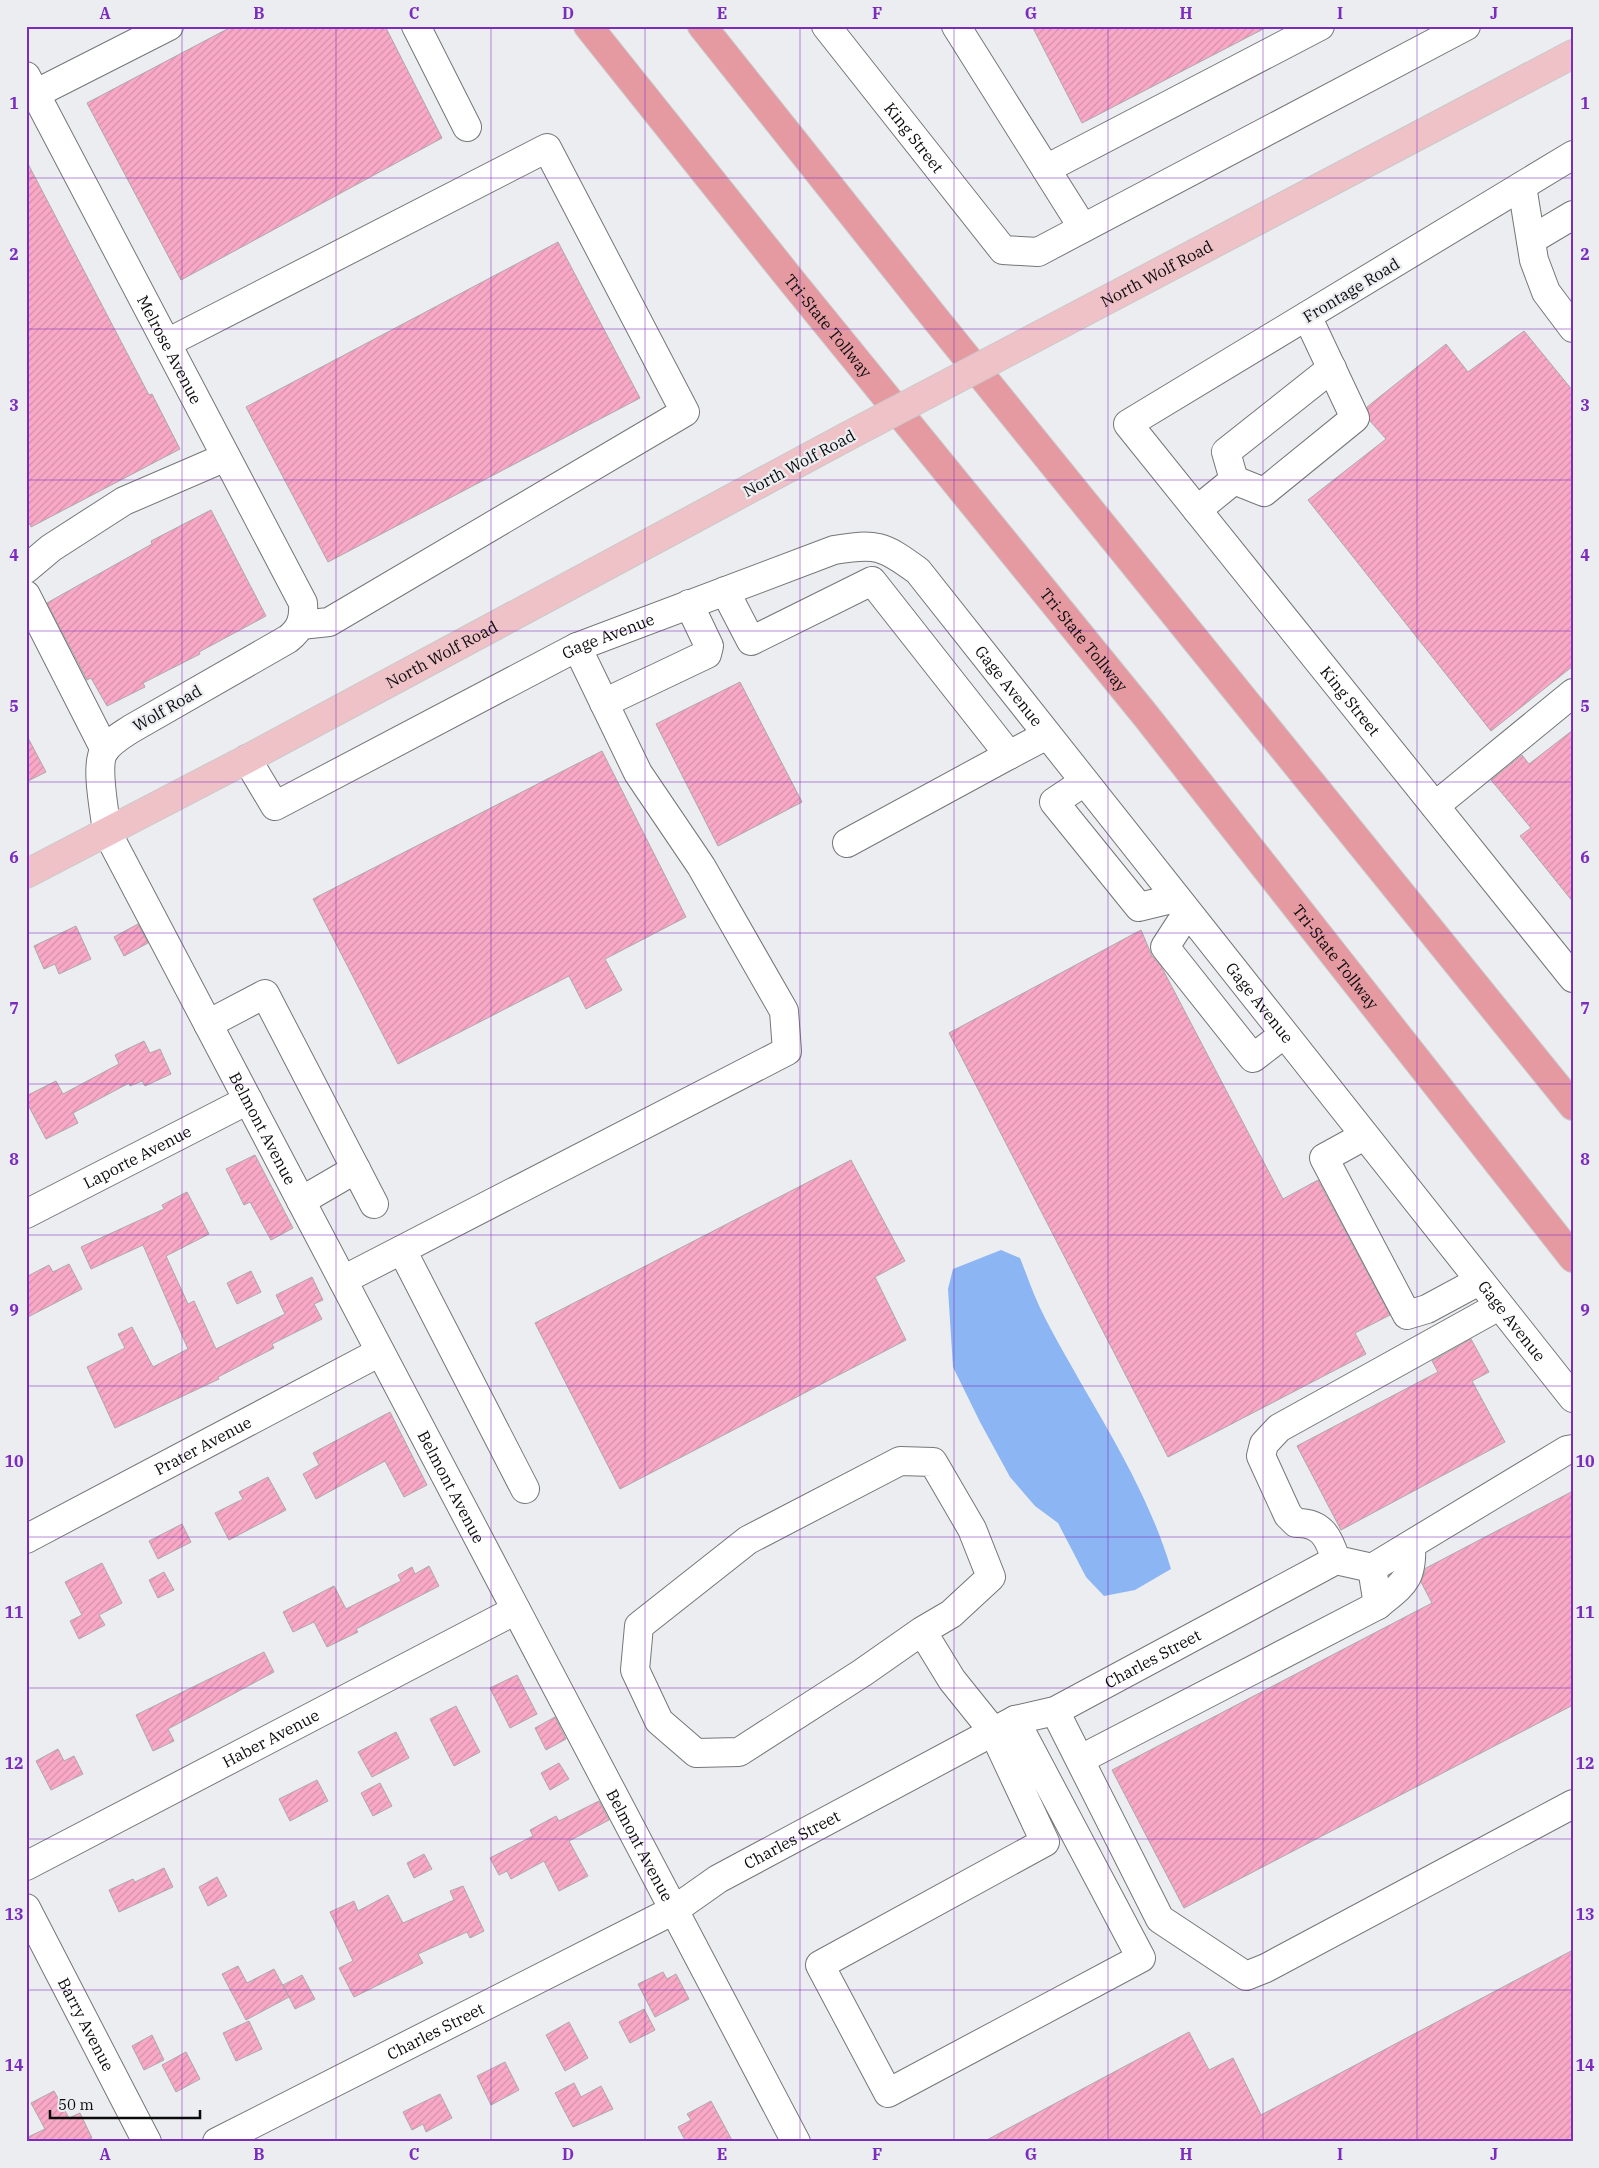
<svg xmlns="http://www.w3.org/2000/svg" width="1599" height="2168" font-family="'IBM Plex Serif',serif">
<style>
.water{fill:#8cb5f3}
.building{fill:url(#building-hatch);stroke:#ada9aa}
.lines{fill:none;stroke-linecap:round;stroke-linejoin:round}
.minor-casing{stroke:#747678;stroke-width:30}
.major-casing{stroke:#c9c9ca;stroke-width:30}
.highway-casing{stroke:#c9c9ca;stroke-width:30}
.minor{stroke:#fff;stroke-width:28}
.major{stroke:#efc2c7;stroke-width:28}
.highway{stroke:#e59aa2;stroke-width:28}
.major-bridge-casing{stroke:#c9c9ca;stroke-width:30;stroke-linecap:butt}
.major-bridge{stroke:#efc2c7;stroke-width:28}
.grid{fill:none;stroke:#7b2cbf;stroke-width:1;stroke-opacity:0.55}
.labels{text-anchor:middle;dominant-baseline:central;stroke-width:4.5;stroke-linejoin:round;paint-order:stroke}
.street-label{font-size:16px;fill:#0b0b0c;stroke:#ecedf0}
.neatline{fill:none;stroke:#7b2cbf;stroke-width:2}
.grid-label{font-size:16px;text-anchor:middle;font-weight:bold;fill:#7b2cbf}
</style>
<defs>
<pattern id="building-hatch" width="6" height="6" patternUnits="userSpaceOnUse" patternTransform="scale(1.25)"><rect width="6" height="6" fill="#f9a9c6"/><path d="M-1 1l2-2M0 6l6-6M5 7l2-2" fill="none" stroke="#d490a9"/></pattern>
</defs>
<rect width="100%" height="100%" fill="#ecedf0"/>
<path class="water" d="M1001,1250L1020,1258C1028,1278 1035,1299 1045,1318C1088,1401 1144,1478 1171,1569L1135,1590L1104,1596L1086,1577L1058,1523L1035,1506L1010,1477L980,1422L953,1367L948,1289L953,1269Z"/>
<path class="building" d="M233,26H385L442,138L181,280L87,103Z
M1032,26H1269L1082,123Z
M26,160L149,395L152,394L180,449L31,527L26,517Z
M558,242L640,398L328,562L246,407Z
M1524,331L1573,391V666L1491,731L1308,500L1386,439L1370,421L1367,407L1446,344L1468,372Z
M211,510L266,616L199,652L200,654L143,683L145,687L107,706L91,678L87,680L47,603L152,544L151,541Z
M740,682L802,802L718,846L656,724Z
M1573,730V902L1520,836L1531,828L1491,780L1522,755L1529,764Z
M26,734L46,772L26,782Z
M602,751L686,917L605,959L622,990L586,1009L569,976L398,1064L313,899Z
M138,924L148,943L124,956L114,937Z
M76,926L91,959L59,974L55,964L44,969L34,946Z
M1141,930L1152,956L1161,966L1283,1199L1318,1180L1390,1315L1355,1333L1366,1354L1168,1457L949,1033Z
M144,1041L150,1053L160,1049L171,1074L145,1086L142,1081L130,1086L129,1083L73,1113L78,1123L46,1139L26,1101V1096L56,1081L63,1094L119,1064L115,1055Z
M255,1155L293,1228L271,1240L250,1202L244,1205L226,1169Z
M851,1160L905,1261L875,1277L906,1340L620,1489L535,1323Z
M187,1192L209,1234L166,1256L188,1304L194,1301L216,1349L285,1314L276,1295L312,1277L323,1300L314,1304L322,1319L272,1344L274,1348L218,1377L219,1379L115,1428L87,1367L125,1348L118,1334L132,1327L153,1367L188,1349L143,1245L91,1269L81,1247L164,1209L162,1205Z
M69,1264L82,1289L26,1318V1277L49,1265L53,1272Z
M251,1271L261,1292L237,1304L227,1283Z
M1471,1339L1489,1372L1472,1381L1505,1442L1341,1530L1297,1446L1438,1372L1432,1361Z
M390,1412L427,1485L404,1497L385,1461L316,1499L303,1474L319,1465L313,1453Z
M268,1477L286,1510L229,1540L215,1513L243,1499L239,1492Z
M1573,1491V1705L1184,1908L1112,1770L1432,1603L1421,1582L1426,1568Z
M182,1524L191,1542L158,1559L149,1541Z
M102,1563L122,1603L99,1615L105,1625L79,1639L70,1621L82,1615L65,1582Z
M429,1566L439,1586L356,1629L358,1632L327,1647L314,1622L293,1632L283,1612L334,1586L346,1609L401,1581L398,1575L412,1567L415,1574Z
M164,1572L174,1590L158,1598L149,1580Z
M264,1652L274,1672L168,1729L174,1741L153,1751L136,1715Z
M517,1675L537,1714L510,1728L490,1688Z
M456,1706L480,1752L454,1766L430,1719Z
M555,1717L566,1739L546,1750L535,1728Z
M396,1732L409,1758L372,1777L358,1752Z
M58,1749L64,1761L74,1756L83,1774L51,1790L36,1761Z
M559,1763L569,1779L550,1790L541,1773Z
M317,1780L328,1801L290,1821L279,1799Z
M380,1783L392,1806L373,1816L361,1793Z
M599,1801L609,1820L569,1841L588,1876L559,1891L544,1861L511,1879L507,1871L499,1875L490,1858L533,1836L530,1830L556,1816L559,1821Z
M424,1854L432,1869L414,1878L407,1863Z
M164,1868L173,1887L119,1912L109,1890L133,1879L135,1882Z
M217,1877L227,1896L208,1906L199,1887Z
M463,1886L484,1931L470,1938L467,1932L418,1954L423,1963L354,1997L339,1968L353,1961L330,1912L354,1901L358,1911L388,1895L403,1923L454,1900L450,1891Z
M1573,1950V2142H983L1189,2032L1209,2070L1233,2058L1261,2115Z
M238,1966L247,1983L274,1969L289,1997L246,2020L222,1974Z
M663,1972L667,1979L676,1974L689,1999L655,2017L638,1984Z
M302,1975L315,1999L295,2009L283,1985Z
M644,2009L655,2030L630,2043L619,2022Z
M249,2021L262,2049L236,2061L223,2033Z
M569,2022L588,2058L565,2071L546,2035Z
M152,2035L164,2060L144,2070L132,2046Z
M186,2052L200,2079L176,2092L162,2065Z
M505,2062L519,2090L491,2105L477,2076Z
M574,2083L581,2097L601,2086L613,2109L573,2127L555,2093Z
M54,2091L69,2118L80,2113L92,2138L83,2142H26V2138L45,2129L31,2103Z
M440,2094L452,2118L426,2132L423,2124L412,2130L403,2112Z
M711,2101L733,2142H686L678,2127L691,2120L687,2114Z"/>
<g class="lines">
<g class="minor-casing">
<g id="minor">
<path d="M416,26L467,127"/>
<path id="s1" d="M826,26L1003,250L1038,252L1466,26"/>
<path d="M956,26L1083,228"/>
<path id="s2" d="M26,76L303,603C304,619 301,629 288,639L131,729C122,735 111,741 104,751C95,766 105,813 107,832L796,2142"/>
<path d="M35,94L169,26"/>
<path id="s3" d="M1573,155L1128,424L1573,978"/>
<path d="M1046,169L1320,26"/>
<path d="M1522,186L1534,260L1546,292L1573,328"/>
<path d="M1531,240L1573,215"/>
<path d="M167,343L547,148L685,412L329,622L301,625"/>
<path d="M1234,480L1264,492L1355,418L1307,316"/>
<path d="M1234,480L1226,452L1332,368"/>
<path d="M1197,510L1234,480"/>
<path d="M26,569L51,548L124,501L226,457"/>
<path d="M725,591L751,641L872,581L1009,755L1047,735"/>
<path d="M26,595L105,750"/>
<path d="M604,703L707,654L709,646L689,604"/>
<path id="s4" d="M247,759L275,806L577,647L834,550C876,543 883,545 918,571L1573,1398"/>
<path d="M1084,782L1054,802L1139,907L1176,898"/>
<path d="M1435,806L1573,693"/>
<path d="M847,843L1009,755"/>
<path d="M1187,913L1165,947L1253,1058L1283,1035"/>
<path d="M208,1024L265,994L374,1204"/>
<path d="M1364,1136L1324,1158L1407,1315L1427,1309L1479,1281"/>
<path d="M301,1201L356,1169"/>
<path id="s5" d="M26,1214L248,1100"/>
<path d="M402,1250L525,1489"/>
<path d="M343,1280L787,1051L784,1011L701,866L638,773L577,647"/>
<path id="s6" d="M26,1539L380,1352"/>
<path d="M1336,1560C1329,1538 1322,1522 1296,1523L1288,1515L1261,1456L1264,1444L1279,1428L1499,1306"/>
<path d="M1372,1568L1567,1450L1573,1449"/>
<path d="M1378,1605C1403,1584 1413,1580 1411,1545"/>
<path d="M922,1631L951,1614L991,1577L972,1529L933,1462L900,1461L748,1540L639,1626L635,1670L659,1721L696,1753L739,1752L862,1673L922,1631L952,1680L993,1731L1045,1842L820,1965L888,2093L1141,1958L1015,1720"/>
<path d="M1055,1711L1160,1919L1246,1976L1266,1968L1573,1804"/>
<path d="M1081,1759L1378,1605L1372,1568"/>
<path id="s7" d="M26,1866L516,1610"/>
<path id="s8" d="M26,1908L147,2142"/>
<path id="s9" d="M217,2142L674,1910L718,1879L1015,1720L1055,1711L1336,1560L1372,1568"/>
</g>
</g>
<g class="major-casing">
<g id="major">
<path id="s10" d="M1023,344L1573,54"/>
<path id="s11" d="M26,874L247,759L846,437"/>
</g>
</g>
<g class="highway-casing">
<g id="highway">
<path id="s12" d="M588,26L791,280L1146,716L1573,1258"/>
<path d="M702,26L934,317L1573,1106"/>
</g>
</g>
<use href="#minor" class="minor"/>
<use href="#major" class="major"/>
<use href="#highway" class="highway"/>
<g class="major-bridge-casing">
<path id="major-bridge" d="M846,437L1023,344"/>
</g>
<use href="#major-bridge" class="major-bridge"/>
</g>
<path class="grid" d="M182,26V2142M336,26V2142M491,26V2142M645,26V2142M800,26V2142M954,26V2142M1108,26V2142M1263,26V2142M1417,26V2142M26,178H1573M26,329H1573M26,480H1573M26,631H1573M26,782H1573M26,933H1573M26,1084H1573M26,1235H1573M26,1386H1573M26,1537H1573M26,1688H1573M26,1839H1573M26,1990H1573"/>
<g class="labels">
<g class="street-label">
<text stroke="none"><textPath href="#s1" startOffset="142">King Street</textPath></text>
<text stroke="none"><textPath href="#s10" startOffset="151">North Wolf Road</textPath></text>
<text transform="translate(1351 290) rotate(-31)">Frontage Road</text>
<text stroke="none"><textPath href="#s12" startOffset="384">Tri-State Tollway</textPath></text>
<text stroke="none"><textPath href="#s2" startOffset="309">Melrose Avenue</textPath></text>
<text transform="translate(799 463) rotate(-28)">North Wolf Road</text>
<text stroke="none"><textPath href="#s4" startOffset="429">Gage Avenue</textPath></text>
<text stroke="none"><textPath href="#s12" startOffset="789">Tri-State Tollway</textPath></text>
<text stroke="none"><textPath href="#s11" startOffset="470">North Wolf Road</textPath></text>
<text stroke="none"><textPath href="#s4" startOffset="908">Gage Avenue</textPath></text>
<text stroke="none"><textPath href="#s3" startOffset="875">King Street</textPath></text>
<text transform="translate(167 708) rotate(-30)">Wolf Road</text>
<text stroke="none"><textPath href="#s12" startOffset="1194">Tri-State Tollway</textPath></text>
<text stroke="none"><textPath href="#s4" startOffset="1312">Gage Avenue</textPath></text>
<text stroke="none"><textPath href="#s2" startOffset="1269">Belmont Avenue</textPath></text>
<text stroke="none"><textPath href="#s5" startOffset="125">Laporte Avenue</textPath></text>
<text stroke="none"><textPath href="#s4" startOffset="1718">Gage Avenue</textPath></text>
<text stroke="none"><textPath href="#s6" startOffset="200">Prater Avenue</textPath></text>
<text stroke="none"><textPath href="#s2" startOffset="1674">Belmont Avenue</textPath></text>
<text stroke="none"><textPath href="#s9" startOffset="1055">Charles Street</textPath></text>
<text stroke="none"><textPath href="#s7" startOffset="276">Haber Avenue</textPath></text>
<text stroke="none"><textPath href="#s9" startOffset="650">Charles Street</textPath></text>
<text stroke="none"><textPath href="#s2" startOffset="2079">Belmont Avenue</textPath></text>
<text stroke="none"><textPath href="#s8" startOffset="131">Barry Avenue</textPath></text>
<text stroke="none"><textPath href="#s9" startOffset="245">Charles Street</textPath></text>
</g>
</g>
<rect width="1599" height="2168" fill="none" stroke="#ecedf0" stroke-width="55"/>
<path d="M50 2110v8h150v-8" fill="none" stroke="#0b0b0c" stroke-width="2.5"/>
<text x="58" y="2110" font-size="15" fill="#0b0b0c" stroke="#ecedf0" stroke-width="4" paint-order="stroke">50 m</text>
<rect x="28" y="28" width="1544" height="2112" class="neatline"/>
<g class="grid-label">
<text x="105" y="19">A</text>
<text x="259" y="19">B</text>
<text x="414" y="19">C</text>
<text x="568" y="19">D</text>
<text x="722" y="19">E</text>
<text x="877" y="19">F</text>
<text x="1031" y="19">G</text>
<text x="1186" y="19">H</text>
<text x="1340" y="19">I</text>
<text x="1494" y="19">J</text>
<text x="14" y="109">1</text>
<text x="1585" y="109">1</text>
<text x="14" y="260">2</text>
<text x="1585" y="260">2</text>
<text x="14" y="411">3</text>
<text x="1585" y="411">3</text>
<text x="14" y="561">4</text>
<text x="1585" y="561">4</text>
<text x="14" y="712">5</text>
<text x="1585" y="712">5</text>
<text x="14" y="863">6</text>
<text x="1585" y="863">6</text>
<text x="14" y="1014">7</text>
<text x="1585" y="1014">7</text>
<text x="14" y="1165">8</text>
<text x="1585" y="1165">8</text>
<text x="14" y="1316">9</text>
<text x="1585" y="1316">9</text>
<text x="14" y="1467">10</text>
<text x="1585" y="1467">10</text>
<text x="14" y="1618">11</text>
<text x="1585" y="1618">11</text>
<text x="14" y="1769">12</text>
<text x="1585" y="1769">12</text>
<text x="14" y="1920">13</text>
<text x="1585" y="1920">13</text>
<text x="14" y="2071">14</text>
<text x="1585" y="2071">14</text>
<text x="105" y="2160">A</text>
<text x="259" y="2160">B</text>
<text x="414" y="2160">C</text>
<text x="568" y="2160">D</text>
<text x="722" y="2160">E</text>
<text x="877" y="2160">F</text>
<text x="1031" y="2160">G</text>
<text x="1186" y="2160">H</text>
<text x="1340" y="2160">I</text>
<text x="1494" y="2160">J</text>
</g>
</svg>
